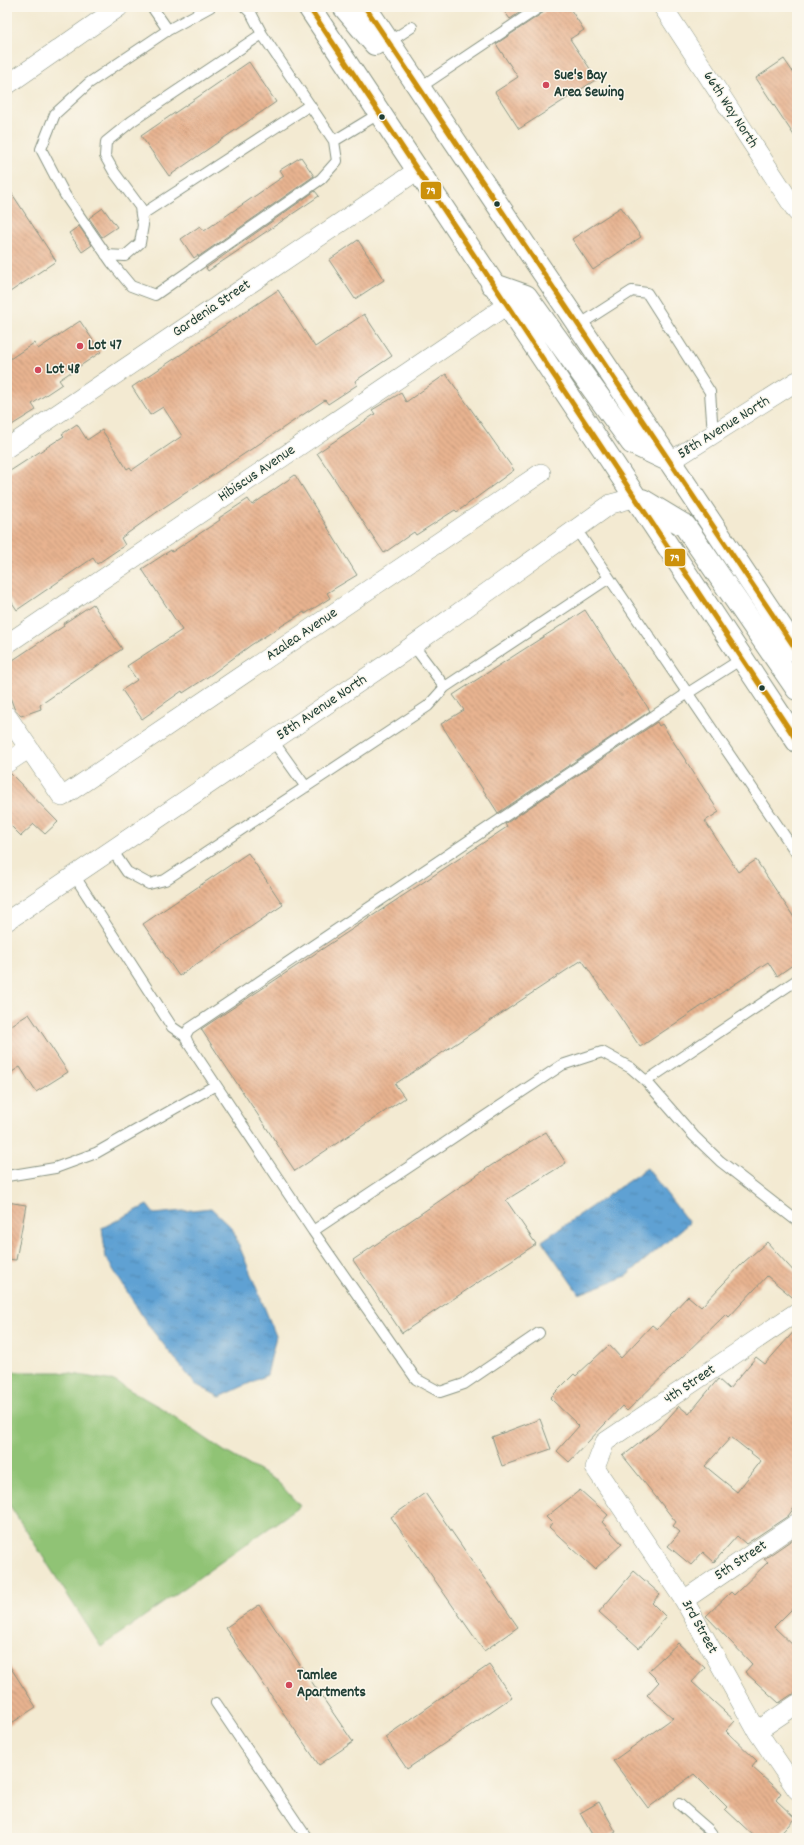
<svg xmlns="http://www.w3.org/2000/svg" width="804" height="1845" font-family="Dekko,sans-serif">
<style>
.park{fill:#90c375;stroke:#588054}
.water{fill:url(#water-ripples);stroke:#3f6f84}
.building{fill:url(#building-back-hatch);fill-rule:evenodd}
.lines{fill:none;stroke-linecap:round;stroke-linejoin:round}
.service-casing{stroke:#899483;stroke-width:12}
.minor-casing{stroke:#899483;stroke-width:20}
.primary-casing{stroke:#899483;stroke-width:24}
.service{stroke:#fff;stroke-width:10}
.minor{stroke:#fff;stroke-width:19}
.primary{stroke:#fff;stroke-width:22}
.bus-1-casing{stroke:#fbf7ec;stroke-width:8}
.bus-1{stroke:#cc910a;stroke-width:5}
.poi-dot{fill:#d1495b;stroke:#fbf7ec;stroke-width:1.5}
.bus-dot{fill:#1f3d34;stroke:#fbf7ec;stroke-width:1.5}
.labels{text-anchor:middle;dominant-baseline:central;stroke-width:3;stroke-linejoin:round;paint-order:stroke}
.poi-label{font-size:15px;font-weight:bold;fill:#1f3d34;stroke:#fbf7ec;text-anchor:start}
.street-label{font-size:15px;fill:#1f3d34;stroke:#fbf7ec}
.line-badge{stroke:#fbf7ec;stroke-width:1.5}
.badge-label{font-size:11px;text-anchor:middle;font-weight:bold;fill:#fff}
</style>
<defs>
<pattern id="water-ripples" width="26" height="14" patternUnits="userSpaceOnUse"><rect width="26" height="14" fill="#5fa1d3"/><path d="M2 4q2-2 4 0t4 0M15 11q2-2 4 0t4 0" fill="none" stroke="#4e84ac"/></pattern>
<pattern id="building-back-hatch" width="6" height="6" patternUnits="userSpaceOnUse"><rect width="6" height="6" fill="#e8b390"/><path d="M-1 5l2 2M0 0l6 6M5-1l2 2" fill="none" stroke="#bb9376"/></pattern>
</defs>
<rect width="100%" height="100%" fill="#fbf7ec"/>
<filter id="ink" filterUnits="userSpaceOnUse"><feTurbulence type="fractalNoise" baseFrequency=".025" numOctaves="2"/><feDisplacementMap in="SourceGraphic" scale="8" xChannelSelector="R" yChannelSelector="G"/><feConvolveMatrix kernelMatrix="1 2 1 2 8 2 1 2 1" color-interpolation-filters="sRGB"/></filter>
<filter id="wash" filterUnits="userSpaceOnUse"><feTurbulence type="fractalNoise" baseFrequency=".012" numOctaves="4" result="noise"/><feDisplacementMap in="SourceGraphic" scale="16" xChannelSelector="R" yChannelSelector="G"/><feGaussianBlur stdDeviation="0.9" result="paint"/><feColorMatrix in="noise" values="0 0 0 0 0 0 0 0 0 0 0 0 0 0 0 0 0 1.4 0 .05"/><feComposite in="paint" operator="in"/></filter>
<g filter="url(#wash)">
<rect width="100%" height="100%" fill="#f3ead2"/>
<path class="park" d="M7,1372H60L114,1381L163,1409L224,1451L277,1481L300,1506L101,1647L7,1501Z"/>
<path class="water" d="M647,1168L689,1223L626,1276L579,1294L542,1241Z
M147,1205L154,1214L211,1208L232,1228L276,1336L267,1375L220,1397L195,1384L148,1325L106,1258L102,1228Z"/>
<g id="blocks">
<path class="building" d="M501,7H528L510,19Z
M546,7H569L584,30L570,39L597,79L519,129L495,92L518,77L496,44L544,12Z
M784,59L797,78V140L756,78Z
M249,62L276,102L169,176L141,136Z
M301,157L314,176L198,257V255L194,258L181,239L200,226L204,231L284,176L280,170Z
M7,186L56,261L7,294Z
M315,191L319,196L208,271L206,268Z
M621,207L641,237L593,270L572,239Z
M103,208L117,227L102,237L89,218Z
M79,226L92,245L82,252L69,233Z
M358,240L384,280L355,299L329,260Z
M278,290L315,347L364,314L392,356L355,381L357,385L328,404L325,400L160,510L121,538L125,545L97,564L93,558L17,610L7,595V473L64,436L62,434L77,424L87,440L102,430L127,469L130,467L132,470L182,436L163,407L150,415L132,387Z
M80,321L101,352L59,380L62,384L32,404L36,410L7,428V361L34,343L38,349Z
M446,374L514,470L457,512L455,510L416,535L414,532L384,553L317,453L375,414L372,410L401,393L406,402Z
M295,475L357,575L327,593L330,598L305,614L304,612L251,645L212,674L183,693L182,691L142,719L122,690L137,680L127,666L182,630L142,569L171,550L172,552L220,520L219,518L248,499L252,505Z
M93,604L122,649L40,705L41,709L21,716L14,708L7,689V662L13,660L64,626L63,624Z
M585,610L650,711L498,813L441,724L464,710L453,695Z
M657,722L659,726L662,724L719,812L705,821L738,872L756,860L797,922V962L777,976L768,962L640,1047L582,960L395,1084L405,1098L295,1171L201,1029L507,827L505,824Z
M10,773L58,822L45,834L34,824L21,836L7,822V774Z
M248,853L283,905L179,976L143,924Z
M29,1014L68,1072L36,1092L20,1067L7,1075V1028Z
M546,1132L566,1163L506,1200L536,1244L402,1333L353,1260L492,1165Z
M7,1202L26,1205L16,1260L7,1259Z
M767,1242L797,1275V1301L767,1276L729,1317L726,1314L627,1411L622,1406L569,1462L557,1451L579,1426L550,1398L574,1374L576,1376L609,1345L621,1358L652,1325L657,1329L688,1296L701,1307L744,1262Z
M797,1328V1504L788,1516L746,1544L737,1536L714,1562L703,1552L691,1565L668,1546L680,1532L673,1526L676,1522L623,1456L661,1426L679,1406L689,1414L718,1379L729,1389L756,1357L765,1364ZM731,1437L761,1461L737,1492L705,1466Z
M540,1419L551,1449L502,1466L492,1437Z
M580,1490L608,1515L602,1522L622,1544L595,1569L549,1527L552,1523L546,1517Z
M425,1493L518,1627L484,1651L391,1517Z
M796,1537L797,1539V1604L774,1627L797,1649V1693L791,1695L779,1703L745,1672L752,1664L706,1616L731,1592L734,1595L768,1562L764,1559Z
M634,1571L660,1594L652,1603L666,1617L639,1648L599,1612Z
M259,1605L353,1742L319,1765L225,1628Z
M678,1643L705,1668L692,1682L735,1721L726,1731L757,1761L752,1767L781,1793L776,1800L795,1818L777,1838H756L725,1809L727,1807L694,1774L648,1808L613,1761L673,1718L647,1695L659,1682L648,1671Z
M7,1662L36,1707L7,1726Z
M489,1665L512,1697L407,1769L385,1737Z
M599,1802L616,1832L606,1838H594L580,1813Z"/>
</g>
</g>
<g filter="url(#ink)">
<use href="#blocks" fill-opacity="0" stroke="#899483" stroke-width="1"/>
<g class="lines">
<g class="service-casing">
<path id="service" d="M152,7L168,30
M210,7L168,30L89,83L55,114L41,149L65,195L112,263L131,286L155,295L321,179L337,161L334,141L380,113
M245,7L251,13L262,34L334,141
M389,42L412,27
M419,88L540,7
M141,215L310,105
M106,255L125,256L140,243L143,225L141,215L140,207L114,172L105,156L106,142L132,121L262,34
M579,325L632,291L647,293L710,392L713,434
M576,529L797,854
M413,645L445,687
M743,658L688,693L189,1029L185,1036L188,1043L313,1231L562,1065L602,1052L631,1068L646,1081L694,1136L720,1161L797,1221
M273,741L306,787
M112,850L127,872L149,884L165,880L428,706L445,687L609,578
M74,875L172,1027L185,1036
M646,1081L797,980
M7,1176L55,1168L96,1153L216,1085
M313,1231L416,1379L440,1392L464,1384L539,1333
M216,1703L307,1838
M679,1804L709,1830L715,1838"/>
</g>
<g class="minor-casing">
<path id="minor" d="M663,7L797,212
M7,85L119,7
M7,448L418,170
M671,461L797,381
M7,644L507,305
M7,716L62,797L541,473
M7,763L28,749
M7,921L398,656L611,504L637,497
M797,1312L605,1442L595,1468L684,1600L757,1731L797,1790
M684,1600L797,1523
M757,1731L797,1704"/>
</g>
<g class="primary-casing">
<path id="primary" d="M309,7C472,251 635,496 797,741
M344,7L375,44
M365,7L797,651
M492,284L526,296L632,443L670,461
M642,500L685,526L797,689"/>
</g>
<use href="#service" class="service"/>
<use href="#minor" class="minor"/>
<use href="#primary" class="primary"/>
<g class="bus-1-casing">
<path id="bus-1" d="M309,7L797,741
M365,7L797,651"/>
</g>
<use href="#bus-1" class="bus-1"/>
</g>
</g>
<g class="poi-dot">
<circle cx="546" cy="85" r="4"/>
<circle cx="80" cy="346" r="4"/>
<circle cx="38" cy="370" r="4"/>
<circle cx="289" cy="1685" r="4"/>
</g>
<g class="bus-dot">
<circle cx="382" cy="117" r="3.5"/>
<circle cx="497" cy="204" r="3.5"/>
<circle cx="762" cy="688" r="3.5"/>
</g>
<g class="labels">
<g class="poi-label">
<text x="554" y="76">Sue's Bay<tspan x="554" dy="17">Area Sewing</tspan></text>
<text x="88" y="346">Lot 47</text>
<text x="46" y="370">Lot 48</text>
<text x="297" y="1676">Tamlee<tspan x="297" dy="17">Apartments</tspan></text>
</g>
<g class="street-label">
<text transform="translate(730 110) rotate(57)">66th Way North</text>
<text transform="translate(212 309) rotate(-34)">Gardenia Street</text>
<text transform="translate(724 428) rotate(-32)">58th Avenue North</text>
<text transform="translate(257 474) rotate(-34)">Hibiscus Avenue</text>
<text transform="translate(302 635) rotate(-34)">Azalea Avenue</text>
<text transform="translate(322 708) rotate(-34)">58th Avenue North</text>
<text transform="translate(690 1385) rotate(-34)">4th Street</text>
<text transform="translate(741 1561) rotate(-34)">5th Street</text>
<text transform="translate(699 1627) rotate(61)">3rd Street</text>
</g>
</g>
<g class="line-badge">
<rect x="420" y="181" width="22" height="19" rx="4" fill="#cc910a"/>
<rect x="664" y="548" width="22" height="19" rx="4" fill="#cc910a"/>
</g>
<g class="badge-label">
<text x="431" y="194">79</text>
<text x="675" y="561">79</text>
</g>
<rect width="804" height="1845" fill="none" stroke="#fbf7ec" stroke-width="24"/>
</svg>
